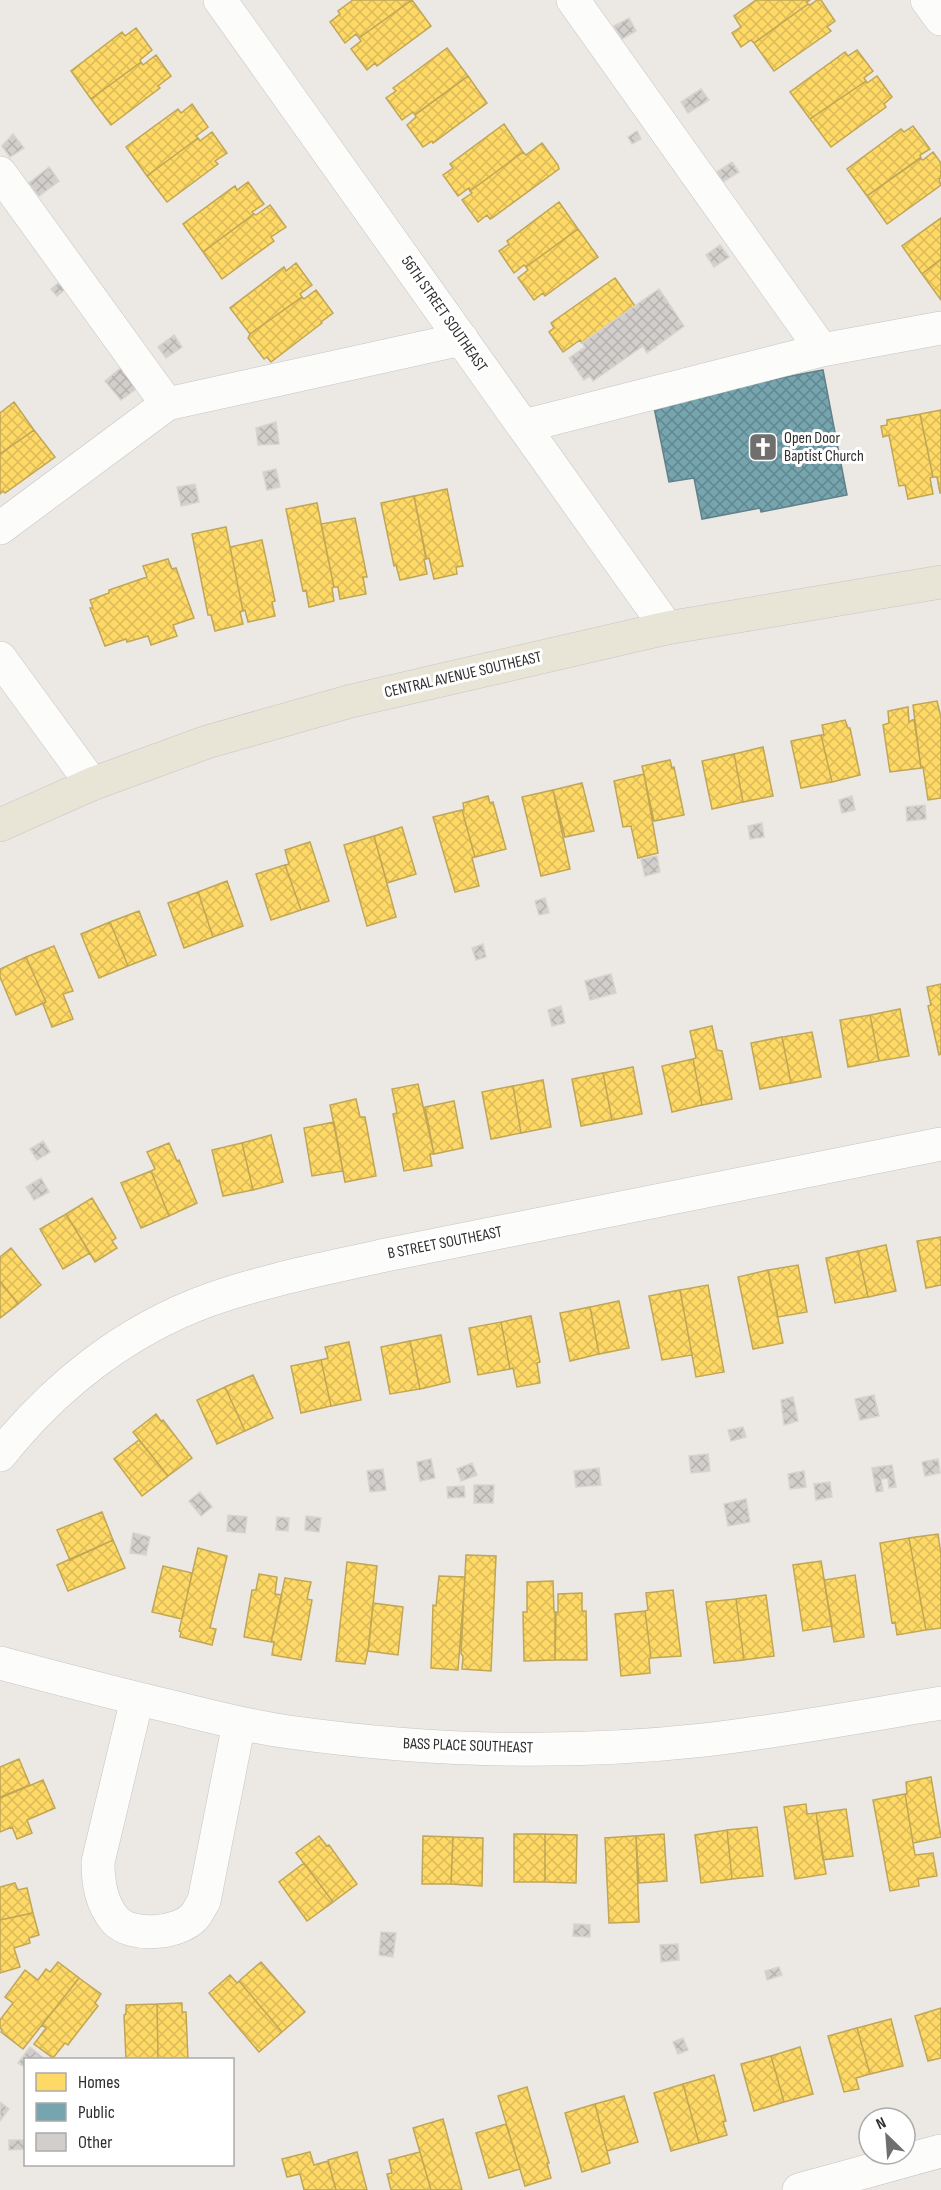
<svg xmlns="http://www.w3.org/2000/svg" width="941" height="2190" font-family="'Sofia Sans Condensed',sans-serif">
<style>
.homes{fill:url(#homes-cross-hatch);stroke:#c0a655;stroke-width:1.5}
.public{fill:url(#public-cross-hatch);stroke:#608188;stroke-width:1.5}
.building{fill:url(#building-cross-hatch);stroke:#d7d4d0;stroke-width:1.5}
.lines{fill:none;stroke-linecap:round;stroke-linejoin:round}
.minor-casing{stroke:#c5c4c5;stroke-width:34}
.major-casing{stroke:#c6c5c4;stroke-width:34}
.minor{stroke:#fcfcfb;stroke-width:33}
.major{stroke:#e8e4d6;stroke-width:33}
.labels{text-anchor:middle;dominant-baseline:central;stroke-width:6;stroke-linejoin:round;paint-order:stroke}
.street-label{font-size:16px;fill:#2e2e2e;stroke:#fff}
.poi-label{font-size:16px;fill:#2e2e2e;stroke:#fff;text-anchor:start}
</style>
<defs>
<pattern id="homes-cross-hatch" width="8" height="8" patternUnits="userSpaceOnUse" patternTransform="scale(1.5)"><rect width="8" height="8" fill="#ffd966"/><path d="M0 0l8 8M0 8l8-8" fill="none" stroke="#dbbb59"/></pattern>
<pattern id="public-cross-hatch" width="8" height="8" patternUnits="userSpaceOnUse" patternTransform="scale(1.5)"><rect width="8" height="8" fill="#76a5af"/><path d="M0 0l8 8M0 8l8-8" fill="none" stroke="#61878f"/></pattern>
<pattern id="building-cross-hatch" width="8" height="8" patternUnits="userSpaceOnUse" patternTransform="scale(1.5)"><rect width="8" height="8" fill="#d1cecb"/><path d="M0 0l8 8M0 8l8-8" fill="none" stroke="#b4b1af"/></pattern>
</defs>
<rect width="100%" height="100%" fill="#ece8e4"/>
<path class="homes" d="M353,0H412L359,38L356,34L345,43L330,22L340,14L338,11Z
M412,0L431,26L377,66L375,63L367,70L351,49L361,41L359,38Z
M756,0H810L807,2L808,4L754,43L751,40L741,47L732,33L741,27L734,16Z
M817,0H821L835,21L827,27L831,31L774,71L754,43L808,4L810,5Z
M136,28L152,50L140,60L141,62L91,99L71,71L122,32L125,36Z
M447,48L468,76L415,115L413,112L402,120L386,98L396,91L393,88Z
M857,50L873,71L864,78L866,81L810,119L790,92L845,52L848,56Z
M156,55L171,76L158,86L160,88L111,125L91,99L141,62L143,65Z
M468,76L487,103L433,143L432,141L423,147L407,125L416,117L415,115L417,113Z
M877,76L892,97L884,104L886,107L831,147L810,119L866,81L867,83Z
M192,104L208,127L196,136L198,138L147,176L126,147L178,109L181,113Z
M504,124L523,152L470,191L469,188L458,196L443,175L453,168L450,164Z
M913,126L930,149L920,155L921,158L867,196L847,169L901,129L904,132Z
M212,132L227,153L215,161L218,164L167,202L147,176L198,138L200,141Z
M542,143L558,165L559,169L492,218L490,219L487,215L478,222L462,200L472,193L470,191L523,152L526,155Z
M933,152L941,163V178L939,179L941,185L887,224L867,196L920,158L923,160Z
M248,182L264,204L252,212L254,214L203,252L183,224L235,186L237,190Z
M559,202L578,229L526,267L524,265L514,273L499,251L509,244L507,241Z
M270,205L286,227L271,237L274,241L222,279L203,252L254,214L256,215Z
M941,218V259L922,274L902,246Z
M578,229L598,257L545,296L543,293L534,300L518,278L528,270L526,267Z
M941,259V300L922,274Z
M296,263L312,285L300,294L302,297L250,334L230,308L284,267L286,271Z
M615,278L635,306L582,343L580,340L563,352L549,332L554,328L551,323Z
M316,290L333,313L321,322L322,323L271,362L267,357L264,359L248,338L250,334L302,297L304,299Z
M14,402L34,430L0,454V413Z
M941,410V493H940L937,477H933L920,414Z
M920,414L933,477L930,478L933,494L908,499L905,485L899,486L889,435L883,437L881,426L887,425V420Z
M34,430L55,457L5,493L3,491L0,494V454Z
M447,489L463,566L456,567L457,574L434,579L429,558L426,559L414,496Z
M414,496L426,556V559H424L427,574L400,580L396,565L394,566L381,503Z
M317,503L334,587L332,588L334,601L309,607L306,590L303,591L286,509Z
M355,518L367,577H363L366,594L340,599L338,587H334L321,524Z
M226,527L243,611L240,612L243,624L215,631L211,615H208L192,534Z
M262,540L275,601L272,602L275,616L248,622L245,610L243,611L230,547Z
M168,559L172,569L176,568L194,618L173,625L177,636L151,645L148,636L127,642L126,639L105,646L90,608H93L90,600L109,593V590L147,577L143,566Z
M937,701L941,717V798L928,800L923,767L921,768L913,705Z
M908,707L909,722L914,719L921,768L890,772L883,725L889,723L888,711Z
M845,720L848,728H850L860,775L832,782L821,735H824L822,725Z
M821,735L832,782L801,788L791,741Z
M763,747L773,796L743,802L734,754Z
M734,754L743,802L712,809L702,761Z
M670,760L672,768L674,767L684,815L654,821L642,766Z
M644,774L658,853L638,858L631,826L623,827L614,781Z
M582,783L594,831L565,837L553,790Z
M553,790L570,869L541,876L522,797Z
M488,796L490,803L493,802L506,849L475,857L462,810H464L463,803Z
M462,810L475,857L472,858L479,886L455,892L433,817Z
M402,827L416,874L387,883L374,836Z
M374,836L396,917L367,926L344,845Z
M310,842L329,901L301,910L285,865L289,864L285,850Z
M285,865L301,910L271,920L256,874Z
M227,881L243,926L213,937L198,892Z
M198,892L213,937L184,948L168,903Z
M139,911L156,955L128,966L110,922Z
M110,922L128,966L99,978L81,934Z
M54,946L73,991L63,994L73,1019L52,1027L43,1004L46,1002L26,957Z
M26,957L46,1002L16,1015L0,977V969Z
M941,984V1054L939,1055L928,1006L931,1005L927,987Z
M900,1009L909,1056L879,1061L870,1015Z
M870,1015L879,1061L848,1067L840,1020Z
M712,1026L717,1050L722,1051L732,1099L702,1105L693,1059L696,1058L690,1031Z
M812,1032L821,1077L791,1083L782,1037Z
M782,1037L791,1083L760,1089L751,1043Z
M693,1059L702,1105L672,1112L662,1066Z
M633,1067L642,1114L612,1120L603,1073Z
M603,1073L612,1120L581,1126L572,1079Z
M543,1080L551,1127L521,1133L513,1086Z
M418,1084L434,1154H430L432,1166L404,1171L393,1114L397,1113L392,1089Z
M513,1086L521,1133L491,1139L482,1092Z
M356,1099L360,1117H365L376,1176L345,1182L330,1105Z
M454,1101L463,1148L434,1154L425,1107Z
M334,1122L343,1171L312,1176L304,1128Z
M271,1135L283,1182L253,1190L242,1143Z
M169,1143L177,1161L179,1160L197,1203L169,1216L151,1171L155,1169L147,1152Z
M242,1143L253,1190L223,1196L212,1150Z
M151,1171L169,1216L141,1228L121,1183Z
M92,1198L116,1238L112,1241L117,1248L95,1262L66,1214Z
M66,1214L90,1253L63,1269L40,1229Z
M941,1237V1285L926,1288L917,1241Z
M886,1245L896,1291L868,1297L858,1251Z
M11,1248L41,1285L18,1304L0,1281V1257Z
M858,1251L868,1297L835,1303L826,1258Z
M798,1265L807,1312L778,1317L768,1270Z
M768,1270L783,1343L753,1349L738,1277Z
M0,1281L18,1304L0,1318Z
M708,1285L724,1372L696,1377L680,1290Z
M680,1290L692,1355L662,1360L649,1296Z
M619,1301L629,1348L599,1354L590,1307Z
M590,1307L599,1354L570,1361L560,1313Z
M531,1316L540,1362L537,1363L540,1383L517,1387L513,1368L510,1369L501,1322Z
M501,1322L510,1369L478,1375L469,1328Z
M441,1335L450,1382L420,1389L410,1341Z
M410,1341L420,1389L390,1394L381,1347Z
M349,1342L361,1400L331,1406L321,1360L328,1358L325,1347Z
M321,1360L331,1406L301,1413L291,1366Z
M253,1375L273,1418L245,1431L225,1387Z
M225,1387L245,1431L217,1444L197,1400Z
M156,1414L161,1421L163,1420L192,1458L168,1476L133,1432Z
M139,1440L168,1476L142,1496L114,1459Z
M102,1512L113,1540L70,1560L57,1530Z
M938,1534L941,1554V1628L926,1630L909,1538Z
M909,1538L926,1630L897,1635L895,1622L892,1623L880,1543Z
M113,1540L125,1568L68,1591L57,1565Z
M198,1548L227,1556L210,1628L216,1629L212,1645L180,1637L181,1632L179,1631Z
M466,1555L496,1556L491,1671L462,1669L463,1656L461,1654Z
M821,1561L832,1626L803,1631L793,1565Z
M347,1562L377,1566L369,1645L365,1664L336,1661Z
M163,1566L192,1573L182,1619L152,1612Z
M259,1574L277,1577L275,1594L282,1595L271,1642L244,1637L252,1590H256Z
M855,1575L864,1637L834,1642L824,1580Z
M439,1576L465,1577L458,1670L431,1668L433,1605L436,1606Z
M285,1578L311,1582L307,1599L312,1600L301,1660L272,1655L274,1642H271Z
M553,1581L554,1612H556L555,1660L524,1661L523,1612H527V1582Z
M673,1590L681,1656L651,1658L645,1611L648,1610L646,1593Z
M582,1593V1611H586L587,1660H555V1613L558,1612V1594Z
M766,1595L774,1656L744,1660L736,1599Z
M736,1599L744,1660L714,1663L706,1602Z
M373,1603L403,1607L398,1655L368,1651Z
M645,1611L651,1658L649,1659L650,1673L621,1676L615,1614Z
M19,1759L30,1785L0,1797V1767Z
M931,1777L941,1837L913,1843L905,1794H907L906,1782Z
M43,1780L55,1808L27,1820L32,1833L17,1839L12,1827L0,1832V1798Z
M905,1794L915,1855L933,1853L937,1876L918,1879L919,1886L890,1891L873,1800Z
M806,1804L807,1814L816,1813L826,1874L795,1879L784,1807Z
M846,1809L853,1856L823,1860L816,1813Z
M757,1827L763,1876L732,1879L727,1830Z
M727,1830L732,1879L701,1883L695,1835Z
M514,1834H545V1882H514Z
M545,1834L577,1835L576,1883L545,1882Z
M664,1834L667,1881L639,1883L636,1836Z
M319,1836L327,1846L329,1845L357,1884L333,1902L296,1853Z
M423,1836L453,1837L451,1884H422Z
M633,1836H636L639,1922L609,1923L605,1838Z
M453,1837L483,1838L482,1886L451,1884Z
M304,1863L333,1902L307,1921L279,1882Z
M15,1883L18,1890L27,1888L33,1913L0,1920V1887Z
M33,1913L39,1935L29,1938L30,1943L14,1948L20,1967L0,1973V1920Z
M58,1962L79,1978L23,2049L1,2032L2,2030L0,2028V2020L13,2003L5,1997L25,1970L38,1980L46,1969L50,1972Z
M261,1962L305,2012L282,2032L239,1981Z
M230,1975L237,1983L239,1981L282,2032L259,2052L209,1993Z
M79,1978L101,1994L95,2003L98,2006L70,2042L68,2045L65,2043L53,2058L34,2044L46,2028L42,2025Z
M182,2003V2012H186L188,2060H158L157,2004Z
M157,2004L158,2060H126L124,2015L126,2014V2005Z
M941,2008V2058L928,2061L915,2016Z
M891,2019L903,2066L870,2074L857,2028Z
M857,2028L870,2074L856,2078L859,2089L844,2092L828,2036Z
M800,2047L813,2094L784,2102L771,2056Z
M771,2056L784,2102L754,2111L741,2064Z
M714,2075L726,2121L723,2122L727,2135L699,2143L683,2084Z
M683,2084L699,2143L671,2151L654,2093Z
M527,2087L549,2163H547L551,2178L525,2186L498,2096Z
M624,2096L638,2142L607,2151L595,2104Z
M595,2104L610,2163L582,2172L565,2113Z
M443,2119L462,2190H431L413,2128Z
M506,2124L520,2169L489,2178L476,2133Z
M310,2152L314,2165L328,2161L336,2190H304L300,2174L287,2177L282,2159Z
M357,2152L367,2190H336L328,2160Z
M420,2152L431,2190H391L387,2174L392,2173L389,2160Z"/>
<path class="public" d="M823,370L847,495L761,512L760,508L702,519L694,478L669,482L653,402Z"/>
<path class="building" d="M629,18L636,31L622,39L614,26Z
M701,89L709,100L688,113L681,102Z
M637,131L641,139L632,144L628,137Z
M13,134L24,148L10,157L2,146Z
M732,162L739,172L723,182L717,172Z
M49,167L59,181L39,196L29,183Z
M720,245L729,257L714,267L706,255Z
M61,281L67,288L57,296L51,289Z
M659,289L684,326L647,353L643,346L593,381L590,376L584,380L569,358L585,347L582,343Z
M174,335L182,347L166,358L158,347Z
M122,367L140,386L121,400L105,381Z
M276,422L279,444L258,445L256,428Z
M276,469L280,487L267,490L263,472Z
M195,484L199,502L181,506L177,487Z
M852,796L855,810L842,813L839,800Z
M925,805L926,819L907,821L906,807Z
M762,823L764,837L750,839L748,826Z
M657,856L660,872L645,876L641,859Z
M545,898L549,913L539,915L535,901Z
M483,944L486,957L476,960L472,948Z
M611,974L616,993L590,1000L585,981Z
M561,1006L565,1023L552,1026L548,1010Z
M43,1141L50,1152L37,1160L30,1149Z
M41,1178L49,1192L34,1200L26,1187Z
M874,1395L879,1416L860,1420L855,1399Z
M793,1397L798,1421L784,1425L781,1400Z
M743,1427L746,1437L731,1441L728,1430Z
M708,1454L710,1471L691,1473L689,1456Z
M431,1459L435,1478L420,1481L417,1462Z
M938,1459L940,1473L925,1476L922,1462Z
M472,1463L477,1475L461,1481L457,1469Z
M892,1465L896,1487L889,1488L888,1478L881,1479L883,1491L876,1492L872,1468Z
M599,1468L601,1485L576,1487L574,1471Z
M383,1469L386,1490L370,1492L367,1471Z
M804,1471L806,1487L790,1489L788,1474Z
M830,1482L832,1497L816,1500L814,1484Z
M474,1485H494L493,1503H474Z
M464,1486L465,1497L448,1498L447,1487Z
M200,1492L212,1507L201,1516L189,1501Z
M746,1499L750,1522L728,1526L724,1504Z
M228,1515L247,1517L245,1533L227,1531Z
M306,1516L321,1518L319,1532L305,1530Z
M277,1517L289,1518L288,1531L276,1530Z
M133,1533L150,1537L146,1555L130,1553Z
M574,1924L590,1925V1937L573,1936Z
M381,1932L396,1933L393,1957L379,1955Z
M678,1944L679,1960L661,1962L660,1945Z
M779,1967L782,1975L767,1980L765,1971Z
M683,2038L688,2050L678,2054L673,2042Z
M30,2047L46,2060H26V2068L18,2063Z
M0,2102L9,2109L0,2121Z
M9,2140H26V2149L9,2150Z"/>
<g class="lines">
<g class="minor-casing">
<path id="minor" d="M220,0L667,628
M573,0L822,350
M927,0L941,19
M0,173L167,404
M524,426L822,350L941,328
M0,528L167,404L462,339
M0,658L92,784
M0,1455C55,1386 126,1330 209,1300C265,1280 324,1269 381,1256L941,1144
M0,1663C60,1679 120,1695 181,1709C217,1718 252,1727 289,1732C425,1751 567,1755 704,1740C784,1731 862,1716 941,1703
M137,1699L98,1862C98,1883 101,1903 115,1920C131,1938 178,1934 194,1917C198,1913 201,1905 204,1901L239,1723
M799,2190L941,2151"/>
</g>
<g class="major-casing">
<path id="major" d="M0,825L92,784L207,742L351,701L667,628L941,582"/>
</g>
<use href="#minor" class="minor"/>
<use href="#major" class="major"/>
</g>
<defs>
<g id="church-square" transform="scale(1.5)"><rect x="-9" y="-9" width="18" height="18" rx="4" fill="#706f6e" stroke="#fff"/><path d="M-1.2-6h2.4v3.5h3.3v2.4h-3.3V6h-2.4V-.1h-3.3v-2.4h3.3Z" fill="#fff"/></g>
</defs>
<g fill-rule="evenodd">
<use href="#church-square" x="763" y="447"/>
</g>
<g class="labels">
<g class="street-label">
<text transform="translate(444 314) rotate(55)">56TH STREET SOUTHEAST</text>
<text transform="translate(463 675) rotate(-13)">CENTRAL AVENUE SOUTHEAST</text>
<text transform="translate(445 1243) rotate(-11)">B STREET SOUTHEAST</text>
<text transform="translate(468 1746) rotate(2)">BASS PLACE SOUTHEAST</text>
</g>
<g class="poi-label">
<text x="784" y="438">Open Door<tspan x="784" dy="18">Baptist Church</tspan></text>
</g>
</g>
<rect x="24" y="2058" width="210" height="108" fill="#ffffff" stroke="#ababab" stroke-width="1.5"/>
<rect x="36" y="2073" width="30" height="18" fill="#ffd966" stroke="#ababab" stroke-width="1.5"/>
<text x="78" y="2088" font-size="18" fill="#2e2e2e">Homes</text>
<rect x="36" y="2103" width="30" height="18" fill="#76a5af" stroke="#ababab" stroke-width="1.5"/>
<text x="78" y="2118" font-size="18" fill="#2e2e2e">Public</text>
<rect x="36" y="2133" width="30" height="18" fill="#d1cecb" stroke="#ababab" stroke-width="1.5"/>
<text x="78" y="2148" font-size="18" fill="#2e2e2e">Other</text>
<g transform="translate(887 2136) rotate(335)"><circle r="28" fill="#ffffff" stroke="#ababab" stroke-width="1.5"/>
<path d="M0-4.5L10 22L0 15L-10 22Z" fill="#706f6e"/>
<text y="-9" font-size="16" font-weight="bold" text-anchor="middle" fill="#2e2e2e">N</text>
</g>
</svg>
